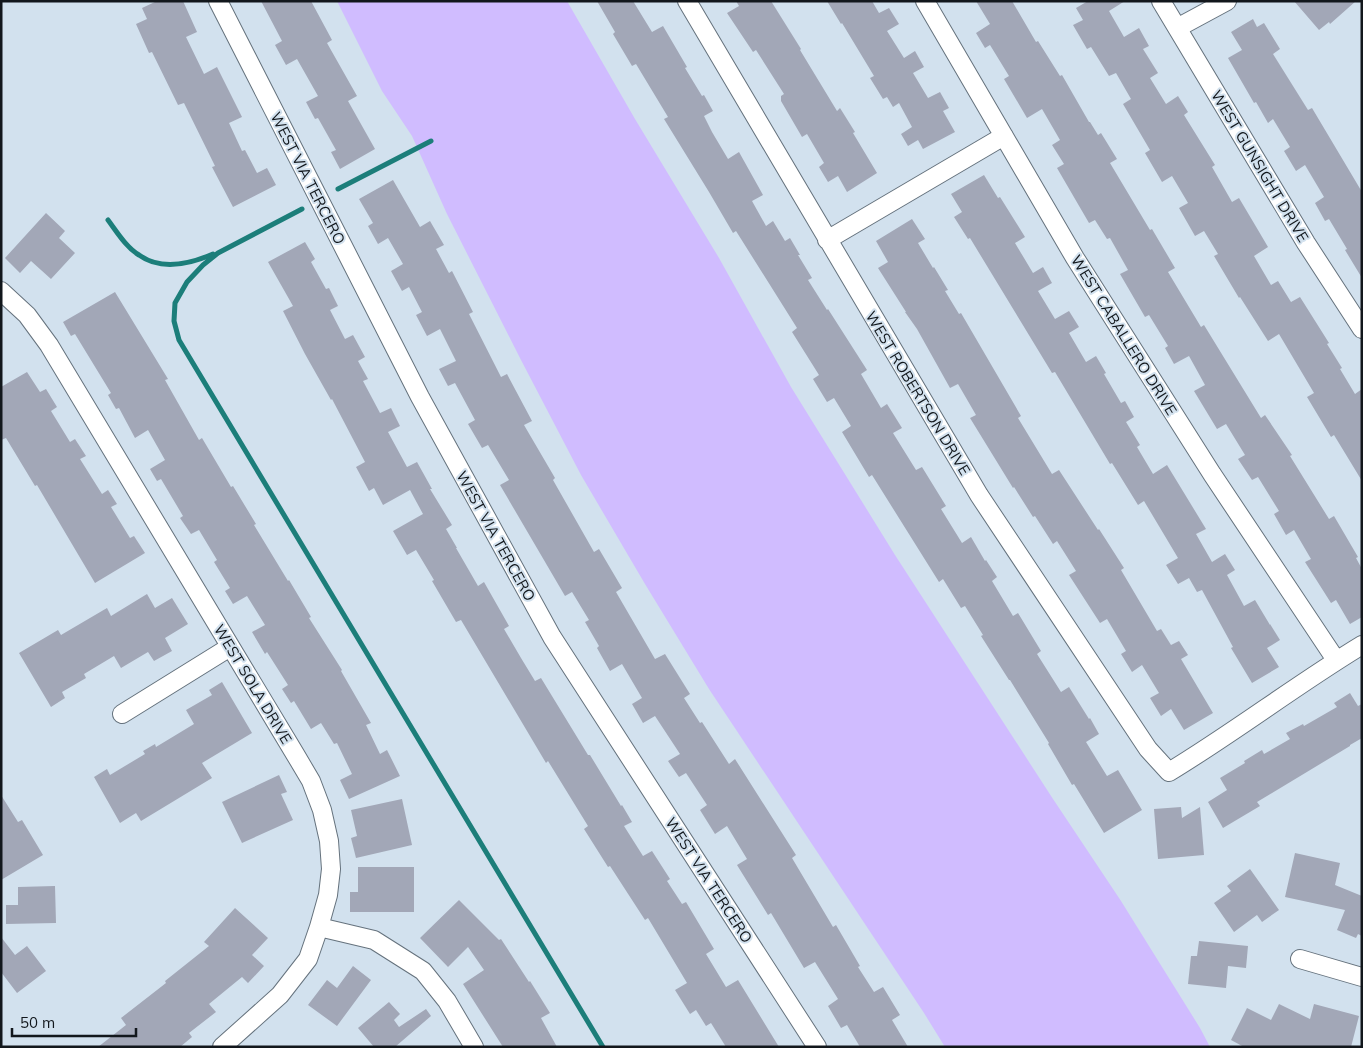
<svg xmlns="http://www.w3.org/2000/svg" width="1363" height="1048" font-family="Mulish,sans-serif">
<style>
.green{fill:#d0bcff}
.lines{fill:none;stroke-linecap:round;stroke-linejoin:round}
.stream{stroke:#1c7e7a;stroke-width:5}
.building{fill:#a2a7b7}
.street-casing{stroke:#65727d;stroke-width:20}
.street{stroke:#fff;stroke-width:18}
.labels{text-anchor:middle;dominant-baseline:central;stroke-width:4;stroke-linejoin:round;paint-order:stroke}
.street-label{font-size:15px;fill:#12171c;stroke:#d2e1ee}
</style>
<rect width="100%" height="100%" fill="#d2e1ee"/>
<path class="green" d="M337,1H567L635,119L719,258L791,387L895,555L1053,799L1121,901L1200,1028L1210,1047H945L924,1013L709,689L645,584L581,475L521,360L447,214L412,136L382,91Z"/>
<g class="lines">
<path class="stream" d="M338,189L431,141
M302,209L218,253L203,265L187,282L175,303L174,321L179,340L603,1047
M108,220C117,232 126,247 139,255C161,271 190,264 213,254"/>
</g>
<path class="building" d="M157,1H183L197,32L186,37L204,74L217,67L242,117L229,123L242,151L245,150L257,173L267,168L276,185L233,207L212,167L215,166L184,103L178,105L152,52L149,53L136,24L147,19L142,8Z
M261,1H311L332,40L327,43L357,96L348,101L375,149L340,169L331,152L336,150L318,118L315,119L306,102L318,96L297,59L286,65L275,45L282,41Z
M597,1H633L652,32L663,26L687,67L685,68L702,96L704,95L713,111L704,116L712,132L728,159L739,152L763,195L752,201L766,226L773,221L785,241L790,238L800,255H798L812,278L808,280L827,310L828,309L867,370L861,374L881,408L887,404L902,428L893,433L916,470L922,467L946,506L941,509L962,543L971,537L985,561L986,560L997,577L992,581L1013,616L1018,613L1041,651L1037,654L1061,692L1069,687L1089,719L1090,718L1099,734L1086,742L1107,776L1118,770L1142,810L1104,833L1074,784L1072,785L1048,744L1049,743L1010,680H1009L981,636L983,635L965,606L961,608L943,579L939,582L872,475L869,477L842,432L851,426L834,398L827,402L813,379L819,375L792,332L797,328L736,231L733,233L709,192L664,119L668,117L636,64L632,66L613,34L615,32Z
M736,1H771L801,49L800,50L837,111L840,108L855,132L853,133L877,173L847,192L838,176L828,182L819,167L824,163L807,134L802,137L781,101V96L784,94L756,50L753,52L727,13L739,6Z
M827,1H872L879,13L889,8L899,24L887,31L904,58L915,51L924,67L913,73L928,98L940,92L949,108L943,111L955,132L923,149L918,140L908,146L901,134L912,127L899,103L893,107L887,97L883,99L870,78L874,76L842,23L841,24Z
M976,1H1012L1036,42L1038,41L1060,76L1062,75L1089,122H1090L1098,135L1101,133L1117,159L1110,163L1150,230L1152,229L1175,268L1168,272L1201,327L1204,325L1261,418L1265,415L1292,455L1290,456L1329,519L1334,516L1358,557L1356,558L1362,569V617L1350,624L1336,600L1331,603L1305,562L1311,559L1294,530L1286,535L1274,514L1279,511L1258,477L1252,480L1238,459L1245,455L1226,424L1217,429L1194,391L1205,385L1189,356L1174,364L1165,348L1168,346L1149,315L1145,317L1120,274L1128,270L1110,238L1107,239L1095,220L1089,223L1057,168L1064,164L1052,145L1060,140L1042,109L1027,118L1004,79L1009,76L990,45L985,48L976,33L990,24Z
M1088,1H1125L1109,11L1124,37L1139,28L1149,46L1143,49L1158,73L1150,78L1166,104L1178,96L1188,112L1184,115L1215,165L1212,167L1232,202L1239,198L1258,230L1268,247L1254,256L1271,285L1278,281L1291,302L1300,297L1329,343L1327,344L1342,368L1340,369L1355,394L1362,389V481L1334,435L1331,437L1307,397L1314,393L1279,334L1268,341L1240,297L1239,298L1214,256L1218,254L1204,231L1195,236L1179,208L1188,203L1172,176L1162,182L1145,153L1150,150L1123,104L1131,99L1116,73L1109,76L1091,47L1087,49L1073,25L1083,20L1076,8Z
M1294,1H1356L1330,24L1329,22L1319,30Z
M1253,19L1257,27L1264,23L1280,49L1273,54L1308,110L1312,108L1362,192V278L1345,250L1347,249L1329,219L1325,221L1315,203L1324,197L1305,165L1296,171L1284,151L1290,147L1273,119L1268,123L1256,102L1254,103L1228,58L1242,50L1231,32Z
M984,175L998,198L1000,197L1025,237L1015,243L1033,273L1043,267L1052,283L1038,291L1055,319L1069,311L1079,327L1069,333L1086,362L1096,356L1106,373L1104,374L1121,403L1125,401L1134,417L1126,422L1140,445L1137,447L1153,474L1167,465L1206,529L1196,534L1212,562L1225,554L1235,570L1227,575L1244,606L1255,600L1270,625V624L1280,640L1267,648L1279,667L1252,683L1231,648L1233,647L1202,590L1197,592L1189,578L1178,584L1166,565L1178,558L1144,501L1138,505L1112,463L1110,464L1055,372L1052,373L970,238L968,239L954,217L962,212L951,194Z
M393,180L420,227L430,221L444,245L436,249L449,273L452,271L473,312L469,314L501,377L507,374L532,421L524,425L555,478L553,480L594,552L599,549L622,588L616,592L655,659L665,654L690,694L684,698L700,723L702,722L729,764L735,759L796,855L792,858L833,927L836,925L860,966L858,967L874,992L883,987L900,1015L892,1020L908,1047H860L847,1025L841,1028L828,1006L838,999L815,962L804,968L771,913L768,915L737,865L747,859L727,826L715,834L700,810L707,805L686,773L679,777L668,761L680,754L655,716L643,723L632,704L642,698L622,664L610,671L597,648L599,646L585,622L589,620L572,592L565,596L500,485L509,480L488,445L482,448L468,424L475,420L455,383L448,386L439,369L456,361L440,329L427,336L416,315L422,312L409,287L402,291L391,271L403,264L388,238L378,244L368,226L373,223L359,199Z
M46,213L65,231L59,238L75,253L51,279L31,261L20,273L5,258Z
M912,219L925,239L918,243L933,268L934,267L948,290L945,291L959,314L961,313L1021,416L1018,418L1052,474L1059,470L1098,530L1099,529L1124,568L1121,570L1157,631L1161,629L1171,645L1179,641L1188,655L1181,659L1213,713L1184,730L1171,709L1161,716L1150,698L1159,693L1142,665L1132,672L1121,654L1126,651L1107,619L1100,623L1069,575L1076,571L1057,541L1053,544L1035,516L1033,517L1014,487L1013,488L970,418L976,415L958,384L950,388L917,329L905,312H906L878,268L888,262L876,241Z
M305,242L315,259L311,262L326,289L329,288L338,306L330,310L345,339L353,335L365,357L358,361L368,379L363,381L380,413L391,408L400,426L388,432L407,467L417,462L432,489H430L452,525L446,529L457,548H456L478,586L484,582L509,626L504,629L521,658L535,681L541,678L588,755H590L621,806L622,805L632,822L624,826L643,856L652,851L670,879L667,881L682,904L686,902L714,949L706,954L726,987L738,980L779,1047H726L711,1023L706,1026L696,1010L690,1014L675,990L687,983L648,918L645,920L610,866L608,867L584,829L588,826L548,761L546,763L461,620L456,622L432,581L434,580L416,550L407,555L393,531L423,514L410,490L383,505L374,488L369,491L356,467L365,462L332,399L331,400L305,354L283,311L293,306L268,262Z
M115,292L168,379L165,380L199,440L202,438L231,487L233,486L256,524L254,525L288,581L289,580L311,617L309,618L342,670L341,671L371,723L366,725L380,754L387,750L400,776L349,799L340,780L352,774L337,743L334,744L321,723L311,729L294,701L291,703L282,689L288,685L267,652L265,654L252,632L265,625L247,596L233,604L225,591L230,588L214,562L217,560L199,530L191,534L180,518L183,516L161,479L157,481L150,469L165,460L148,430L135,438L119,408L116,409L108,395L111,393L75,334L71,336L63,322Z
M27,372L40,392L46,389L57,407L51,411L70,442L75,439L86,456L80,459L102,494L108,490L117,504L111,507L130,538L134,536L145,553L95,583L37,485L35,486L6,438L1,440V387Z
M147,594L155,608L172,598L188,624L165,638L172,651L154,661L148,652L121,668L114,656L84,674L86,678L62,692L65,698L51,707L19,653L58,630L61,635L107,608L111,616Z
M222,682L252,733L202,763L212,778L141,821L136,813L120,823L94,777L107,769L110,775L145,754L143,751L155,744L156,747L194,724L186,710L212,695L209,690Z
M1350,693L1358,706L1362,704V738L1350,745V746L1257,802L1260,806L1223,828L1208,802L1227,790L1220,778L1245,763L1244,761L1262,750L1264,754L1290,739L1286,733L1303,724L1304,726L1337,707L1334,703Z
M279,775L287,792L281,794L293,820L242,843L222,802Z
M1,795L18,822L22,820L43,855L1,880Z
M402,799L412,845L356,858L351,838L357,836L351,810Z
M1181,807L1182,818L1200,807L1204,855L1158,859L1154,809Z
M1295,853L1340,863L1335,885L1362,896V936L1358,934L1356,938L1337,930L1345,910L1285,897Z
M358,867H414V912H350V892H358Z
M1250,869L1279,910L1262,922L1257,915L1234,932L1214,903L1231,891L1227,886Z
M55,886L56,923L6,924V905H18V887Z
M459,900L499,940L501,939L529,982L530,981L550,1013L541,1018L557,1047H503L463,984L484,970L468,947L448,967L420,938Z
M235,908L268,938L252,955L264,966L248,983L242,977L209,1004L216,1012L189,1033L192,1037L180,1047H98L126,1025L121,1018L166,983L165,981L209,946L204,942Z
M1,937L15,955L27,946L46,971L17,993L1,972Z
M1199,941L1248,946L1246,968L1228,966L1226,988L1188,984L1191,956H1197Z
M353,966L371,980L337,1026L308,1005L327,980L337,988Z
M389,1002L400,1014L394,1020L399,1027L426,1009L431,1016L395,1047H374L358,1028Z
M1279,1004L1310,1019L1314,1004L1359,1016L1351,1047H1244L1231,1040L1247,1008L1271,1020Z"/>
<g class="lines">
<g class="street-casing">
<path id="street" d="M218,1L420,397L552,637L817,1047
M687,1L979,495L1148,749L1169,772C1235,732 1296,685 1362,645
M925,1L1075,258L1212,474L1336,660
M1161,1L1306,243L1362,329
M1177,28L1227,1
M827,240L1004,136
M1,291L27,315L49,345L295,754L311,781L322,810L329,841L331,869L328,895L319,927L308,959L280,995L222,1047
M122,714L230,647
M319,927L374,940L423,971L447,1001L474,1047
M1300,959L1362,977"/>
</g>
<use href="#street" class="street"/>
</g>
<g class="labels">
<g class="street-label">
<text transform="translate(1260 166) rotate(59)">WEST GUNSIGHT DRIVE</text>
<text transform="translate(308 178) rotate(63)">WEST VIA TERCERO</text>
<text transform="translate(1124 335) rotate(58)">WEST CABALLERO DRIVE</text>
<text transform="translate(918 393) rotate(59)">WEST ROBERTSON DRIVE</text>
<text transform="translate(496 536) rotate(61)">WEST VIA TERCERO</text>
<text transform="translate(253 684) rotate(59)">WEST SOLA DRIVE</text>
<text transform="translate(709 880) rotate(57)">WEST VIA TERCERO</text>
</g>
</g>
<rect width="1363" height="1048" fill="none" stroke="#12171c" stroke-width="5"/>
<path d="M12 1028v8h124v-8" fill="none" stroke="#12171c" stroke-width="2.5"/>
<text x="20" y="1028" font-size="15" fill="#12171c" stroke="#d2e1ee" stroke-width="4" paint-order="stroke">50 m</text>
</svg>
